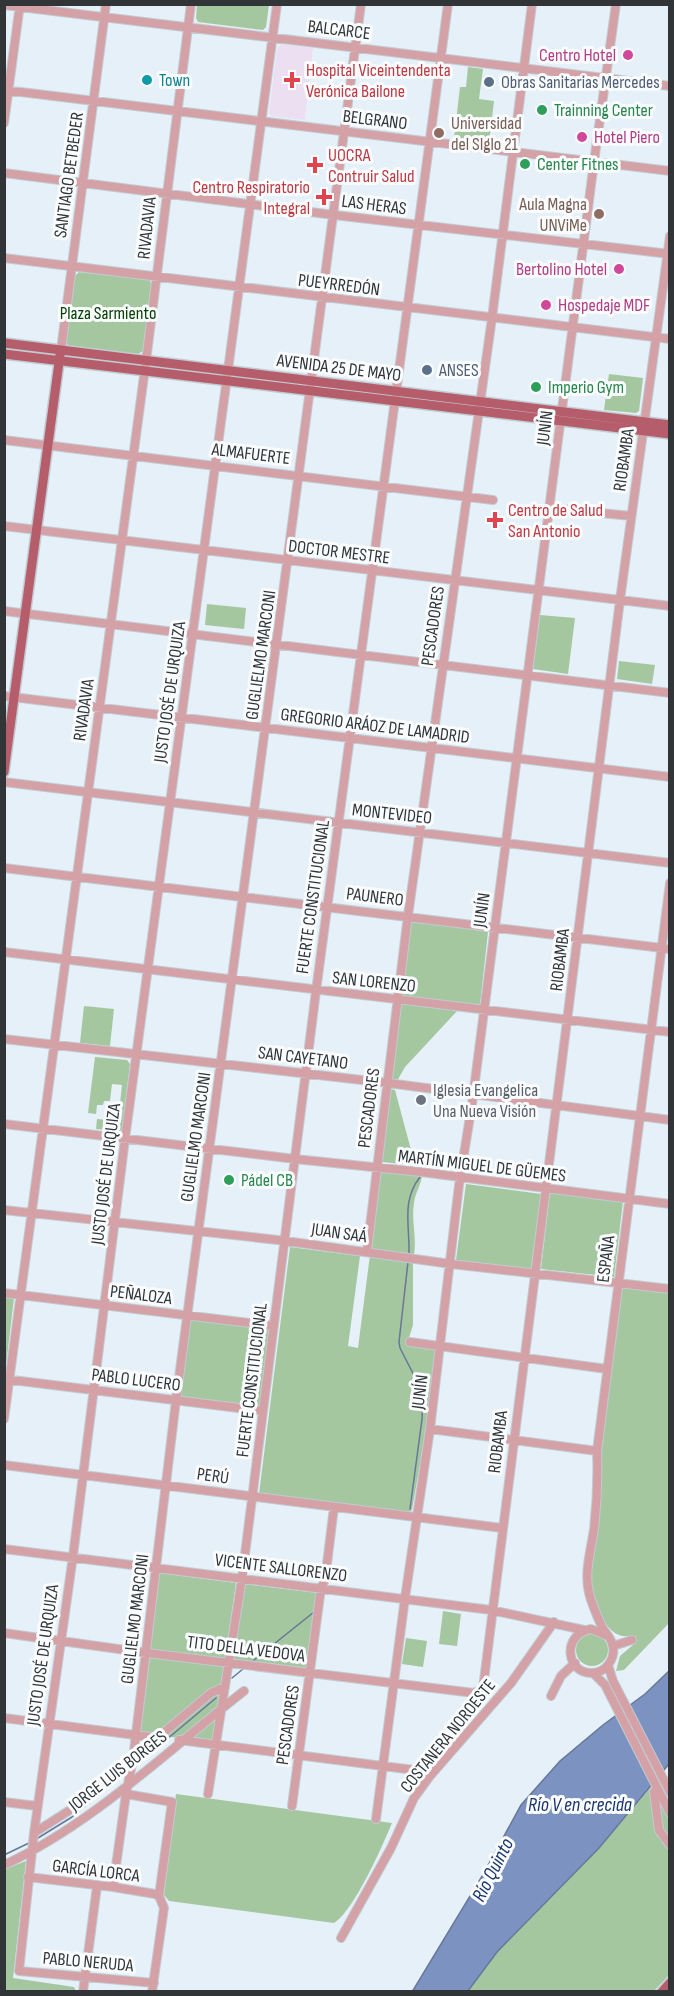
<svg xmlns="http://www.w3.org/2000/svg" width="674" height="1996" font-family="'Sofia Sans Condensed',sans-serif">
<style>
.medical{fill:#eddff2}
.green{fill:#a4c7a0}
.water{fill:#7c93c2;stroke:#679;stroke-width:1.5}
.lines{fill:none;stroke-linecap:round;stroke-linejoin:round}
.stream{stroke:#679;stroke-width:1.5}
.minor-casing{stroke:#c1cbd2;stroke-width:10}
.major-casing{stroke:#c1cbd2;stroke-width:12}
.minor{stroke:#d4a1a7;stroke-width:8}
.major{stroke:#b65d6b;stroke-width:9}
.hotel-dot{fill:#d1479c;stroke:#fafcfd;stroke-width:2}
.culture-dot{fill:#0f9aa8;stroke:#fafcfd;stroke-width:2}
.health-dot{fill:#e0444e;stroke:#fafcfd;stroke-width:2}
.service-dot{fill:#5c6f8a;stroke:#fafcfd;stroke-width:2}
.leisure-dot{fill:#2e9e5b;stroke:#fafcfd;stroke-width:2}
.education-dot{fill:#8d6e63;stroke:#fafcfd;stroke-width:2}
.worship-dot{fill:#6b7280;stroke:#fafcfd;stroke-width:2}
.labels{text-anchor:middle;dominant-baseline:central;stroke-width:6;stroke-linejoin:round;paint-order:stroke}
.street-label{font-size:18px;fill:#313538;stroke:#fafcfd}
.hotel-label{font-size:18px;fill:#b23c85;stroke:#fafcfd;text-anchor:end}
.health-label{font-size:18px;fill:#be3a42;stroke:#fafcfd;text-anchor:start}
.culture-label{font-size:18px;fill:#0d838f;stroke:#fafcfd;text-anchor:start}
.service-label{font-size:18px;fill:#4e5e75;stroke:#fafcfd;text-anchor:start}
.leisure-label{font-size:18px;fill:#27864d;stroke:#fafcfd;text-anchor:start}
.education-label{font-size:18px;fill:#785e54;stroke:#fafcfd;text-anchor:start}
.park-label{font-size:18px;fill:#064003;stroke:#fafcfd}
.worship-label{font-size:18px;fill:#5b616d;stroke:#fafcfd;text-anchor:start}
.water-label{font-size:20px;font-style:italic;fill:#1a346e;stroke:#fafcfd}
</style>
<rect width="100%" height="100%" fill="#e5f0f8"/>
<path class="medical" d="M281,44L313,48L305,120L271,116L269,113L277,49Z"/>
<path class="green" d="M197,5H269L266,27L263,30L198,22L196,18Z
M468,67L483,69L479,99L494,101L489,143L454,139L460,87H466Z
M79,272L150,280L151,284L143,351L138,354L69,347L66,343L75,276Z
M609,374L643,378L639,411L636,413L604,410Z
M207,604L246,608L244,629L205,625Z
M540,615L575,618L568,674L533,669Z
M619,661L655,665L652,684L617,679Z
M411,920L488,932L480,1005L402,996Z
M400,1003L458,1010L405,1067L397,1081L391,1079Z
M84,1006L114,1009L110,1046L80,1043Z
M95,1057L127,1060L130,1064L122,1130L119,1131L96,1129L97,1119L108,1120L109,1112L119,1113L122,1085L112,1084L110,1101H104L103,1105H97L96,1114L88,1113Z
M390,1089L395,1090L415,1165L381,1162Z
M379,1171L422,1176C421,1185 415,1193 414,1203C411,1220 417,1238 414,1255L370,1249Z
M466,1184L541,1194L531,1269L456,1260Z
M550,1192L623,1201L614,1277L541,1269Z
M290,1247L360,1256L348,1346L358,1348L370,1255L413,1262V1325L407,1344L436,1349L429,1413L412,1510L408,1513L259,1494Z
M626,1286L669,1292L670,1622L624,1670L616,1671L620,1656L634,1644L630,1636C605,1640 594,1602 591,1583C589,1557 598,1526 600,1500C602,1483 599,1467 601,1450C605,1396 614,1343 621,1290Z
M5,1297L14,1298L5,1374H4Z
M190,1320L269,1329L260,1407L180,1396Z
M159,1573L236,1583L225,1658L150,1650Z
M244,1584L318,1593L308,1668L232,1659Z
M443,1611L461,1614L457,1646L439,1644Z
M576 1650a16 16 0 1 1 32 0a16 16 0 1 1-32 0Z
M406,1638L427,1641L423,1667L402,1664Z
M150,1657L224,1665L212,1741L140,1734Z
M652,1786L669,1820V1975L654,1991L468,1992L497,1952L599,1848Z
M176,1794L392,1823C382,1847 354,1911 334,1923L169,1901L164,1895Z
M26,1861L13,1978L74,1987L76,1991L5,1992V1869Z"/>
<path class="water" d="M669,1671V1764L599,1848L497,1952L468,1991L412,1992L481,1878L521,1805L560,1761L603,1725L645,1694Z"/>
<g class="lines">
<path class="stream" d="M409,1254C410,1227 401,1201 420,1177
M408,1262L399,1342L400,1348L423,1393L422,1419L410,1509
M254,1660L314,1612
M232,1678L243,1669
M135,1766L216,1698
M38,1838L72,1817L125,1773
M4,1855L29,1843"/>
<g class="minor-casing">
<path id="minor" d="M4,5L670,86
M4,90L670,171
M4,123L20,4
M4,173L334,215L670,254
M4,258L670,339
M61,350L106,4
M4,440L493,500
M550,508L631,516
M4,526L670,606
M4,611L670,693
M4,696L670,777
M4,782L670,863
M4,868L670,949
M4,952L670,1032
M4,1039L388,1083L670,1120
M4,1124L295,1159L421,1172L670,1204
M4,1210L278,1240L451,1264L670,1289
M367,1251L407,923L492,318L532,4
M4,1293L274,1326
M410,1342L607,1369
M4,1379L263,1411
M4,1419L146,361L191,4
M430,1429L597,1451
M4,1465L502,1528
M4,1549L491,1610L584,1630
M4,1633L147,1653L474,1693L483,1688L620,600L670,236
M608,1636L591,1629C561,1634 566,1675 593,1673C606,1672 615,1659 613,1647C612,1639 606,1633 602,1627C597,1616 592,1605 589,1593C584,1572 591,1550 594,1529C597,1503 598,1478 597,1451L670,883
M613,1646L632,1640
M608,1665L613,1681L670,1792
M593,1673L605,1685L670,1813
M551,1696L561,1676L575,1663
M4,1718L158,1738
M179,1740L422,1771L429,1777
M654,1792L659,1830L670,1845
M126,1794L172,1802L159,1896L164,1908L152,1992
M208,1794L242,1578L316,991L448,4
M4,1802L37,1806
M292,1806L321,1588L325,1580L334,1507
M376,1819L405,1598L430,1429L459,1185L472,1104L594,162L616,4
M34,1833L70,1810L95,1790L211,1693L225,1687
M4,1865C94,1823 167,1751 244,1691
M28,1877L113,1887L155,1894L159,1896
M113,1887L126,1794L133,1759L176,1400L361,4
M341,1938L391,1848L414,1798L430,1776L511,1683L554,1622
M154,1983L19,1971L34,1833L73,1556L125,1139L277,4
M83,1992L97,1886"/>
</g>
<g class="major-casing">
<path id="major" d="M4,343L670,425
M4,354L670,434
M4,772L60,355
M662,1992L670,1983"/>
</g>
<use href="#minor" class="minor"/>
<use href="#major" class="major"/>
</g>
<g class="hotel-dot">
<circle cx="628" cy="55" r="6"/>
<circle cx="582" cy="137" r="6"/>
<circle cx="619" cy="269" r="6"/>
<circle cx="546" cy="305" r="6"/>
</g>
<circle class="culture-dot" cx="147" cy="80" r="6"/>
<g class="health-dot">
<path d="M289 71h6v6h6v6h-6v6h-6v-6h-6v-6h6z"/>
<path d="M312 156h6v6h6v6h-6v6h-6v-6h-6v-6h6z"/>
<path d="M321 188h6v6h6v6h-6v6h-6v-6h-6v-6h6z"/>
<path d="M492 511h6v6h6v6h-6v6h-6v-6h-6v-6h6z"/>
</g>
<g class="service-dot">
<circle cx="489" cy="82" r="6"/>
<circle cx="427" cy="370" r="6"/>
</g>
<g class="leisure-dot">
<circle cx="542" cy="110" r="6"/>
<circle cx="525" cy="164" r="6"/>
<circle cx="536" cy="387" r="6"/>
<circle cx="229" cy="1180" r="6"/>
</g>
<g class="education-dot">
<circle cx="439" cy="133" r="6"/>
<circle cx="599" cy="214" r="6"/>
</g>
<circle class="worship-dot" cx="421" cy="1100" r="6"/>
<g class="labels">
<g class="street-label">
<text transform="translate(339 30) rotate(7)">BALCARCE</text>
<text transform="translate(375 120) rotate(7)">BELGRANO</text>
<text transform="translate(69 175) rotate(-82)">SANTIAGO BETBEDER</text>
<text transform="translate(374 205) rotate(7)">LAS HERAS</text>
<text transform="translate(147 228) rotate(-84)">RIVADAVIA</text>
<text transform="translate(339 285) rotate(7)">PUEYRREDÓN</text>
<text transform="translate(339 368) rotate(7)">AVENIDA 25 DE MAYO</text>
<text transform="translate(545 428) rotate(-83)">JUNÍN</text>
<text transform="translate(251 454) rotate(7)">ALMAFUERTE</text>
<text transform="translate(624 460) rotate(-82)">RIOBAMBA</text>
<text transform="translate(339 552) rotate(7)">DOCTOR MESTRE</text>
<text transform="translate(433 626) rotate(-82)">PESCADORES</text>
<text transform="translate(261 655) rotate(-82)">GUGLIELMO MARCONI</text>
<text transform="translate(170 692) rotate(-82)">JUSTO JOSÉ DE URQUIZA</text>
<text transform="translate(84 710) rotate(-82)">RIVADAVIA</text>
<text transform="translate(375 726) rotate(7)">GREGORIO ARÁOZ DE LAMADRID</text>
<text transform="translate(392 814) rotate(6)">MONTEVIDEO</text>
<text transform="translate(313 897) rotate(-82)">FUERTE CONSTITUCIONAL</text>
<text transform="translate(375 897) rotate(7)">PAUNERO</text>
<text transform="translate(482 910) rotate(-82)">JUNÍN</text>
<text transform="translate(560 960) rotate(-83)">RIOBAMBA</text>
<text transform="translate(374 982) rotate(6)">SAN LORENZO</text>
<text transform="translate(303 1058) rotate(7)">SAN CAYETANO</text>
<text transform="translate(369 1108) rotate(-83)">PESCADORES</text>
<text transform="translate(196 1137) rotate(-82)">GUGLIELMO MARCONI</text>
<text transform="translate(482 1166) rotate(7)">MARTÍN MIGUEL DE GÜEMES</text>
<text transform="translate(106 1174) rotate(-83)">JUSTO JOSÉ DE URQUIZA</text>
<text transform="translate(339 1233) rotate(8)">JUAN SAÁ</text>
<text transform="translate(606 1259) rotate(-83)">ESPAÑA</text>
<text transform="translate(141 1295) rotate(7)">PEÑALOZA</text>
<text transform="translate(136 1380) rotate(7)">PABLO LUCERO</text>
<text transform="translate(252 1380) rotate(-83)">FUERTE CONSTITUCIONAL</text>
<text transform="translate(420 1392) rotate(-83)">JUNÍN</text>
<text transform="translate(498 1442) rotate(-83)">RIOBAMBA</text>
<text transform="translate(213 1476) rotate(8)">PERÚ</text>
<text transform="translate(281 1568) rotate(7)">VICENTE SALLORENZO</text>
<text transform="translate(135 1619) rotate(-83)">GUGLIELMO MARCONI</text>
<text transform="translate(246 1649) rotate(7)">TITO DELLA VEDOVA</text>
<text transform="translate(43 1655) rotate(-82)">JUSTO JOSÉ DE URQUIZA</text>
<text transform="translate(288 1725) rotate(-82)">PESCADORES</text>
<text transform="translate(448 1736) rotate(-51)">COSTANERA NOROESTE</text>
<text transform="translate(118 1771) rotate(-38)">JORGE LUIS BORGES</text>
<text transform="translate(96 1871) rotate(7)">GARCÍA LORCA</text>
<text transform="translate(88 1962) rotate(5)">PABLO NERUDA</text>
</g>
<g class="hotel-label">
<text x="616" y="55">Centro Hotel</text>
<text x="594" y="137" text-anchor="start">Hotel Piero</text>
<text x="607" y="269">Bertolino Hotel</text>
<text x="558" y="305" text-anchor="start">Hospedaje MDF</text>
</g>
<g class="health-label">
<text x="306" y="70">Hospital Viceintendenta<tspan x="306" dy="21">Verónica Bailone</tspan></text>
<text x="328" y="155">UOCRA<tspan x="328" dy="21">Contruir Salud</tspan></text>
<text x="310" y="187" text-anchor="end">Centro Respiratorio<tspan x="310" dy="21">Integral</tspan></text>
<text x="508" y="510">Centro de Salud<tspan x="508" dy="21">San Antonio</tspan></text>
</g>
<g class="culture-label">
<text x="159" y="80">Town</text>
</g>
<g class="service-label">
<text x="501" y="82">Obras Sanitarias Mercedes</text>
<text x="439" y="370">ANSES</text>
</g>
<g class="leisure-label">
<text x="554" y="110">Trainning Center</text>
<text x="537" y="164">Center Fitnes</text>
<text x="548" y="387">Imperio Gym</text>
<text x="241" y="1180">Pádel CB</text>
</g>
<g class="education-label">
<text x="451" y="123">Universidad<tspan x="451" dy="21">del SIglo 21</tspan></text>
<text x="587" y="204" text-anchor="end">Aula Magna<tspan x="587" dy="21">UNViMe</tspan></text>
</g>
<g class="park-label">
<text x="108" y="313">Plaza Sarmiento</text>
</g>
<g class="worship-label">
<text x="433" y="1090">Iglesia Evangelica<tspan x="433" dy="21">Una Nueva Visión</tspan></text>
</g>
<g class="water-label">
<text x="580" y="1805">Río V en crecida</text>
<text transform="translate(493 1870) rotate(-63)">Río Quinto</text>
</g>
</g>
<rect width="674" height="1996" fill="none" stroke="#313538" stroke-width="12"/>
</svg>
